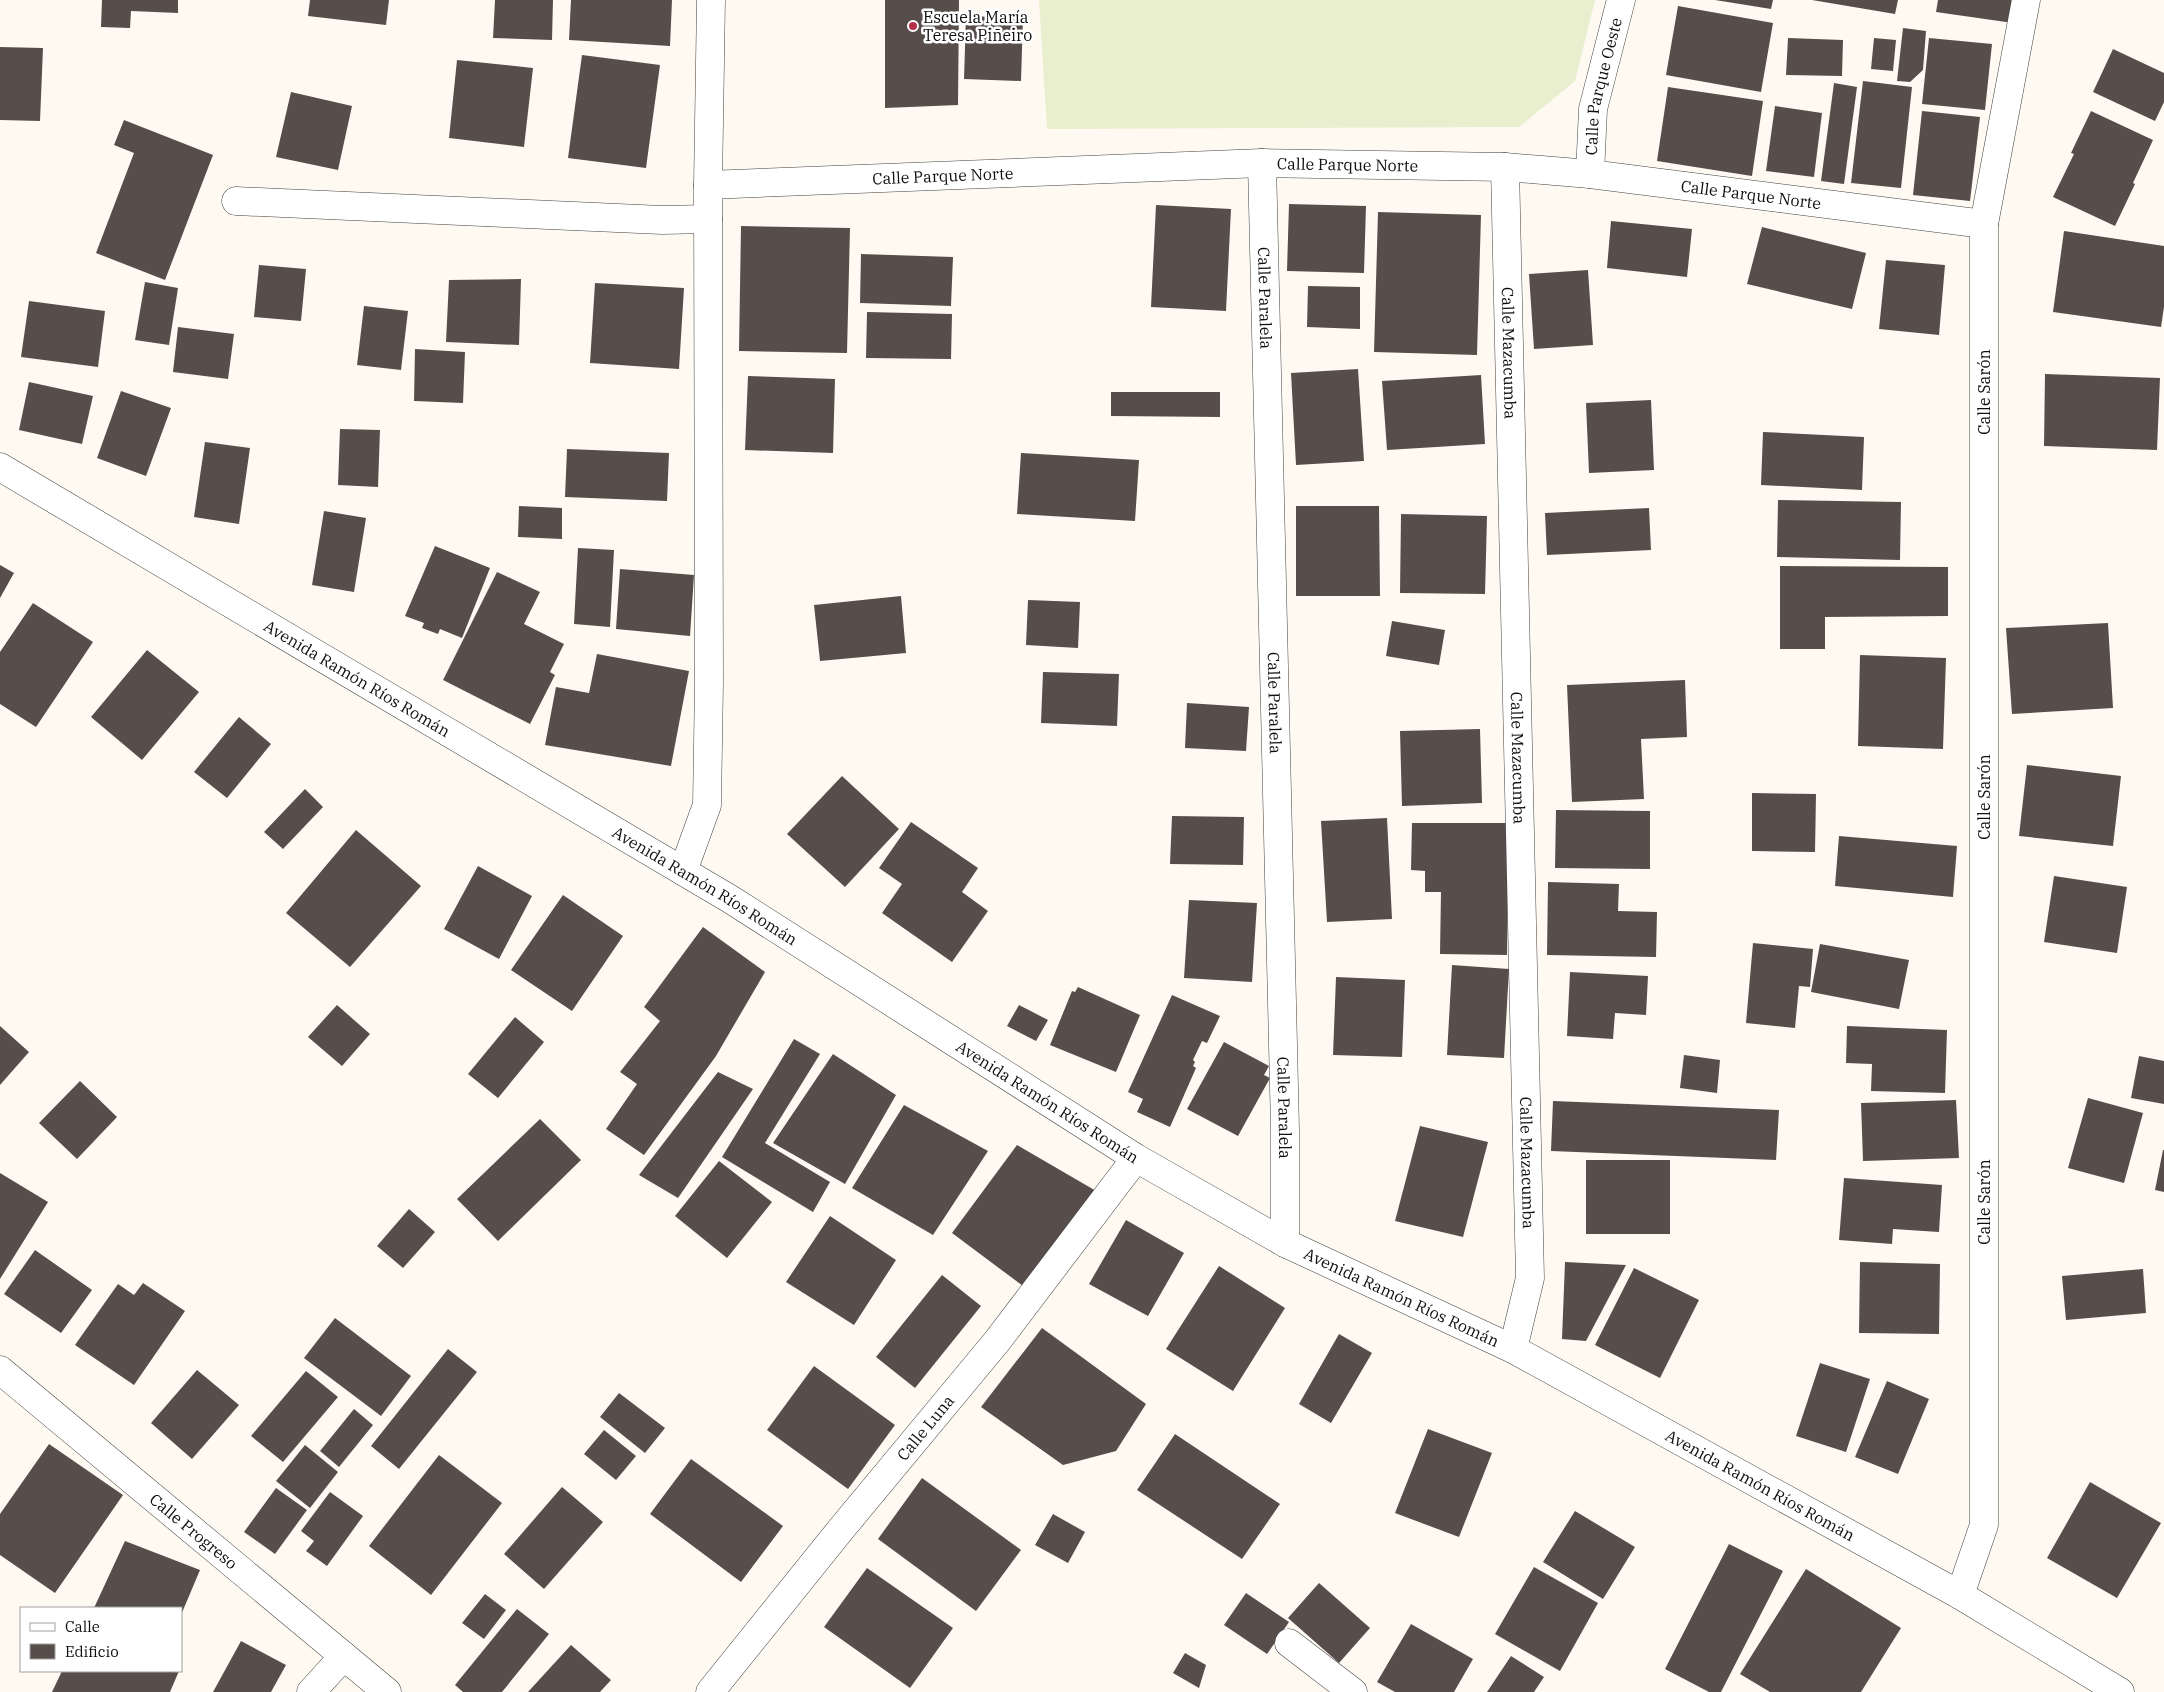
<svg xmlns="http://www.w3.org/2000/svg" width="2164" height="1692" font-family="'IBM Plex Serif',serif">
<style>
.pitch{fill:#e8eece}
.building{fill:#574e4c}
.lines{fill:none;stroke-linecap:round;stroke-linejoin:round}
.minor-casing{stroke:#424242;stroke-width:29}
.minor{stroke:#fff;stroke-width:28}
.poi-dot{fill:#b5314a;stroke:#fff;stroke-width:2}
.labels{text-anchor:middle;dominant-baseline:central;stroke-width:5;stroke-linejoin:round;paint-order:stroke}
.poi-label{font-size:16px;fill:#0f0f0f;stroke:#fff;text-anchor:start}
.street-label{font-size:16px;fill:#0f0f0f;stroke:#fff}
</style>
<rect width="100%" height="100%" fill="#fefaf1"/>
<path class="pitch" d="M1039,0H1595L1575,81L1519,127L1047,129Z"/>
<path class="building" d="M102,0H178V13L131,11L130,28L101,27Z
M310,0H389L386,25L308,16Z
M495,0H553L552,40L493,38Z
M571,0H672L670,46L569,40Z
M885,0H959L958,105L885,108Z
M1715,0H1773L1771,9Z
M1812,0H1898L1895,14Z
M1938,0H2016L2013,23L1936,12Z
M1678,6L1773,23L1761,92L1666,75Z
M966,16L1023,18L1021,81L964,79Z
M1903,28L1926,31L1923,70L1910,82L1897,81Z
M1788,38L1843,40L1842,76L1786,75Z
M1874,38L1896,40L1893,71L1871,69Z
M1929,38L1992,44L1985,110L1922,104Z
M0,47L43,48L40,121L0,120Z
M2113,49L2164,73V102L2155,121L2093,92Z
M582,55L660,65L646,168L568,158Z
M457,60L533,68L524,147L449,138Z
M1863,81L1912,87L1901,188L1851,183Z
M1834,83L1857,87L1844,184L1821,181Z
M1668,87L1763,101L1752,176L1657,161Z
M291,92L352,106L338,170L276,157Z
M1775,106L1822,113L1814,177L1766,171Z
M1922,111L1980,117L1970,201L1913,195Z
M2091,111L2153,140L2133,183L2135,184L2115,226L2053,197L2074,154L2071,153Z
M124,120L213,155L165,280L96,253L134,153L114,145Z
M1289,204L1366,206L1364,273L1287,271Z
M1156,205L1231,209L1226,311L1151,307Z
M1378,212L1481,215L1477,355L1374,352Z
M1611,221L1692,229L1687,277L1607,268Z
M741,226L850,228L847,353L739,351Z
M1762,227L1866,253L1852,309L1747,284Z
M2064,231L2164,246V307L2161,327L2053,312Z
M861,254L953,257L951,306L860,303Z
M1886,260L1945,265L1939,335L1879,329Z
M259,265L306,269L301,321L254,317Z
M1588,270L1593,345L1534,349L1529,274Z
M521,279L519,345L446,342L449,280Z
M145,282L178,288L169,345L135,340Z
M595,283L684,288L679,369L590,363Z
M1308,286L1360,287V329L1307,327Z
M29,301L105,311L98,367L21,357Z
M364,306L408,311L401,370L357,365Z
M867,312L952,314L951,359L866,358Z
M178,327L234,334L228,379L173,372Z
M415,349L465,352L463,403L414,401Z
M1358,369L1364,461L1296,465L1291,373Z
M2045,374L2160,378L2157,450L2044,446Z
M1481,375L1485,444L1387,450L1382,381Z
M748,376L835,379L833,453L745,450Z
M29,382L93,396L82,444L19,430Z
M121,391L171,408L146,476L97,458Z
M1111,392H1220V417L1111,416Z
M1651,400L1654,470L1589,473L1586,403Z
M340,429L380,430L378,487L338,485Z
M1763,432L1864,437L1862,490L1761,485Z
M205,442L250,448L239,524L194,517Z
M567,449L669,453L667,501L565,497Z
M1021,453L1139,460L1135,521L1017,514Z
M1778,500L1901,502L1900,560L1777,557Z
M519,506L562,508V539L518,537Z
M1296,506H1379L1380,596H1296Z
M1649,508L1651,550L1547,555L1545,513Z
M324,511L366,518L354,592L312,585Z
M1401,514L1487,516L1485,594L1400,593Z
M435,546L490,568L462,638L440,629L438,634L422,628L424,623L405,616Z
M578,548L614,550L610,627L574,624Z
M0,565L14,573L0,598Z
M1780,566L1948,567V616L1825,617V649H1780Z
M620,569L694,575L690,636L616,629Z
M497,572L540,592L524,624L564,644L550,672L555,675L530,724L443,680Z
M901,596L906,653L820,661L814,605Z
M1028,600L1080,602L1078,648L1026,645Z
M33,603L93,642L36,727L0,704V652Z
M1392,621L1445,630L1439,665L1386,656Z
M2108,623L2113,708L2012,714L2006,628Z
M147,650L199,692L142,760L91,717Z
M597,654L689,671L671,766L545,745L556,687L589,693Z
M1860,655L1946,658L1943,749L1858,746Z
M1043,672L1119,674L1117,726L1041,723Z
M1685,680L1687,737L1641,739L1644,799L1572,802L1567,685Z
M1187,703L1249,707L1246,751L1185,748Z
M239,717L271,744L227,798L194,772Z
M1480,729L1482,803L1402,806L1400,731Z
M2027,765L2121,776L2113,846L2019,836Z
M842,776L899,829L845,887L787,834Z
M305,789L323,807L283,849L264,832Z
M1752,793L1816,794L1815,852L1752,851Z
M1556,810L1650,811V869L1555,868Z
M1172,816L1244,817L1243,865L1170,864Z
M1387,818L1392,919L1327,922L1321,821Z
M911,822L978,868L962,892L988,911L952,962L882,913L902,884L879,868Z
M1412,823H1509L1507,955L1440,954L1441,892H1425V871L1411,870Z
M356,830L421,886L350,967L286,913Z
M1839,836L1957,846L1953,897L1835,886Z
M478,866L532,896L499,959L444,929Z
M2054,876L2127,887L2117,953L2044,942Z
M1548,882L1619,884L1618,911L1657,912L1656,957L1547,955Z
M563,895L623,936L572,1011L511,970Z
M1189,900L1257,903L1252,982L1184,978Z
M703,927L765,972L716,1056L644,1155L606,1129L637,1084L620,1072L660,1021L644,1007Z
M1753,943L1813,949L1810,987L1799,986L1795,1028L1746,1023Z
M1820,944L1909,960L1899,1009L1811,992Z
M1452,965L1509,969L1504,1058L1447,1055Z
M1570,972L1648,976L1646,1015L1615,1013L1613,1039L1567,1036Z
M1336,977L1405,980L1402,1057L1333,1055Z
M1078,987L1140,1015L1116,1072L1050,1045L1072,991L1075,992Z
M1172,995L1220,1016L1207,1043L1202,1041L1193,1060L1195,1062L1193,1066L1196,1068L1170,1127L1137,1112L1143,1099L1128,1092Z
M337,1005L370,1034L342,1066L308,1037Z
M1019,1005L1048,1020L1036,1041L1007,1026Z
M515,1017L544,1042L498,1098L468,1074Z
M0,1026L29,1052L0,1085Z
M1847,1026L1947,1030L1945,1093L1871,1091L1872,1064L1846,1063Z
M794,1039L820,1054L765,1143L830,1182L813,1212L722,1157Z
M1224,1042L1269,1066L1264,1075L1270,1078L1238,1136L1187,1109Z
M833,1054L896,1095L845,1184L773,1143Z
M1684,1055L1720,1060L1717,1093L1680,1088Z
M2139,1056L2164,1061V1104L2131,1098Z
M718,1072L753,1089L678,1198L639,1175Z
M80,1081L117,1117L77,1159L39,1123Z
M2088,1098L2143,1113L2124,1183L2068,1168Z
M1956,1100L1959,1158L1863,1161L1861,1103Z
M1553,1101L1779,1110L1776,1160L1551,1151Z
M904,1105L988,1151L933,1235L852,1188Z
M540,1119L581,1160L498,1241L457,1199Z
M1420,1126L1488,1142L1463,1237L1395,1221Z
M1017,1145L1103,1195L1031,1292L952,1233Z
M2163,1150H2164V1192L2155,1190Z
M1586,1160H1670V1234H1586Z
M719,1161L772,1202L727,1258L675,1216Z
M0,1173L48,1202L0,1279Z
M1844,1178L1942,1185L1939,1232L1893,1229L1892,1244L1839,1240Z
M409,1209L435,1232L403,1268L377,1246Z
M830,1216L896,1260L854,1325L786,1282Z
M1126,1220L1184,1253L1148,1316L1089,1284Z
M35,1250L92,1290L61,1333L4,1294Z
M1565,1262L1626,1265L1586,1341L1562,1339Z
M1860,1262L1940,1264L1939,1334L1859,1333Z
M1219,1266L1285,1308L1233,1391L1166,1349Z
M1634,1268L1699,1300L1660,1378L1595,1345Z
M2143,1269L2146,1313L2066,1320L2062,1276Z
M942,1275L981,1306L915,1388L876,1357Z
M143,1283L185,1311L134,1385L75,1345L118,1284L134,1295Z
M335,1318L411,1376L381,1416L304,1358Z
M1042,1328L1146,1404L1116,1451L1063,1465L981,1407Z
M1339,1334L1372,1353L1331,1423L1299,1404Z
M448,1349L477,1372L399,1469L371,1446Z
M1820,1363L1870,1379L1846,1452L1796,1436Z
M814,1366L895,1425L848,1489L767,1430Z
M197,1370L239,1405L192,1459L151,1423Z
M306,1371L338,1397L283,1462L251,1436Z
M1887,1381L1929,1399L1898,1474L1855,1457Z
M619,1393L665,1428L645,1453L600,1417Z
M354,1409L373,1425L339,1467L320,1451Z
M1428,1429L1492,1453L1459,1537L1395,1513Z
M604,1430L636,1456L616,1480L584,1454Z
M1175,1434L1280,1504L1242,1559L1137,1490Z
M49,1444L123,1495L55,1593L0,1555V1514Z
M305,1445L338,1472L310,1508L276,1481Z
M439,1455L502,1503L431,1595L369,1546Z
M691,1459L783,1526L741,1582L650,1514Z
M922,1478L1021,1550L976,1611L878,1539Z
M2090,1482L2161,1523L2117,1598L2047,1558Z
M562,1487L603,1522L544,1589L504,1554Z
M276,1488L307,1510L275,1554L244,1532Z
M330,1492L363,1516L327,1566L306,1551L314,1541L301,1531Z
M1575,1511L1635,1547L1603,1599L1543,1562Z
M1053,1514L1085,1532L1068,1563L1035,1545Z
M125,1541L200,1570L181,1615V1608H94Z
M1729,1544L1783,1571L1721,1692H1709L1665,1669Z
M1534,1567L1598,1603L1560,1671L1495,1634Z
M867,1568L953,1628L910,1688L824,1627Z
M1806,1569L1901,1628L1861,1692H1770L1740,1674Z
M1319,1583L1370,1628L1339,1663L1288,1618Z
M1246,1593L1289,1622L1267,1654L1224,1625Z
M485,1594L506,1610L484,1639L462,1623Z
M517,1609L549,1634L502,1692H463L455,1685Z
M1411,1624L1473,1659L1454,1692H1395L1377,1682Z
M241,1641L286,1665L271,1692H213Z
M571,1645L611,1680L600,1692H528Z
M1185,1653L1206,1665L1199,1688L1173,1673Z
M1511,1656L1544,1677L1534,1692H1487Z
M62,1671H179L170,1692H52Z"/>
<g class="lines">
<g class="minor-casing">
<g id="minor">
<path id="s1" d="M1262,163L1285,1129V1243"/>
<path id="s2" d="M1505,167L1530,1278L1513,1349"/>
<path id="s3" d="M1590,174L1593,109L1621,0"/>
<path id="s4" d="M708,185L1262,163L1505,167L1590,174L1984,224"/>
<path d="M236,201L662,220L708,219"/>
<path id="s5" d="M0,467L730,899L1136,1158L1285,1243L1513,1349L1960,1595L2120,1692"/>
<path d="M683,871L707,805L709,683L708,185L711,0"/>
<path id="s6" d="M0,1370L387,1692"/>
<path d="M1960,1595L1984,1525V224L2026,0"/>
<path d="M1289,1643L1353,1692"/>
<path d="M311,1692L344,1656"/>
<path id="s7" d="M710,1692L842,1528L998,1340L1136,1158"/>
</g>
</g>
<use href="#minor" class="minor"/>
</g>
<circle class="poi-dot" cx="913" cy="26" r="5"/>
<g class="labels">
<g class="poi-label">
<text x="923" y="17">Escuela María<tspan x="923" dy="18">Teresa Piñeiro</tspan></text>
</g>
<g class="street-label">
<text stroke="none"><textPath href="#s3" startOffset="89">Calle Parque Oeste</textPath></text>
<text stroke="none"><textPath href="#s4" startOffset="640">Calle Parque Norte</textPath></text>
<text stroke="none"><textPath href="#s4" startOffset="235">Calle Parque Norte</textPath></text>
<text stroke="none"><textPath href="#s4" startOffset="1045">Calle Parque Norte</textPath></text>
<text stroke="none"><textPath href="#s1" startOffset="135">Calle Paralela</textPath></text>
<text stroke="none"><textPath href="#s2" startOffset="186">Calle Mazacumba</textPath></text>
<text transform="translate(1984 392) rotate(-90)">Calle Sarón</text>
<text stroke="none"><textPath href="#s5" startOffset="415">Avenida Ramón Ríos Román</textPath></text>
<text stroke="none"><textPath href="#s1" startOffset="540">Calle Paralela</textPath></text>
<text stroke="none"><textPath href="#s2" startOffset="591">Calle Mazacumba</textPath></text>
<text transform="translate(1984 797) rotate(-90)">Calle Sarón</text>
<text stroke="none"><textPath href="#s5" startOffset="820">Avenida Ramón Ríos Román</textPath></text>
<text stroke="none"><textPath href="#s5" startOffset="1225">Avenida Ramón Ríos Román</textPath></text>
<text stroke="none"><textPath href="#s1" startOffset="945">Calle Paralela</textPath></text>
<text stroke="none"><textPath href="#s2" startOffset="996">Calle Mazacumba</textPath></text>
<text transform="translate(1984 1202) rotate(-90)">Calle Sarón</text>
<text stroke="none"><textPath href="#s5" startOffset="1630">Avenida Ramón Ríos Román</textPath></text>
<text stroke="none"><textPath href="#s7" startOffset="341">Calle Luna</textPath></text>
<text stroke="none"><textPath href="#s5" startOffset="2035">Avenida Ramón Ríos Román</textPath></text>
<text stroke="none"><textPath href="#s6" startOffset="252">Calle Progreso</textPath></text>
</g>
</g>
<rect x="20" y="1607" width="162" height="65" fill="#ffffff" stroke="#9f9f9f"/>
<rect x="30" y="1623" width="25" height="8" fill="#ffffff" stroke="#9f9f9f"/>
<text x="65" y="1632" font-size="15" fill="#0f0f0f">Calle</text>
<rect x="30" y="1644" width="25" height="15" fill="#574e4c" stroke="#9f9f9f"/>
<text x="65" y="1657" font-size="15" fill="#0f0f0f">Edificio</text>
</svg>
